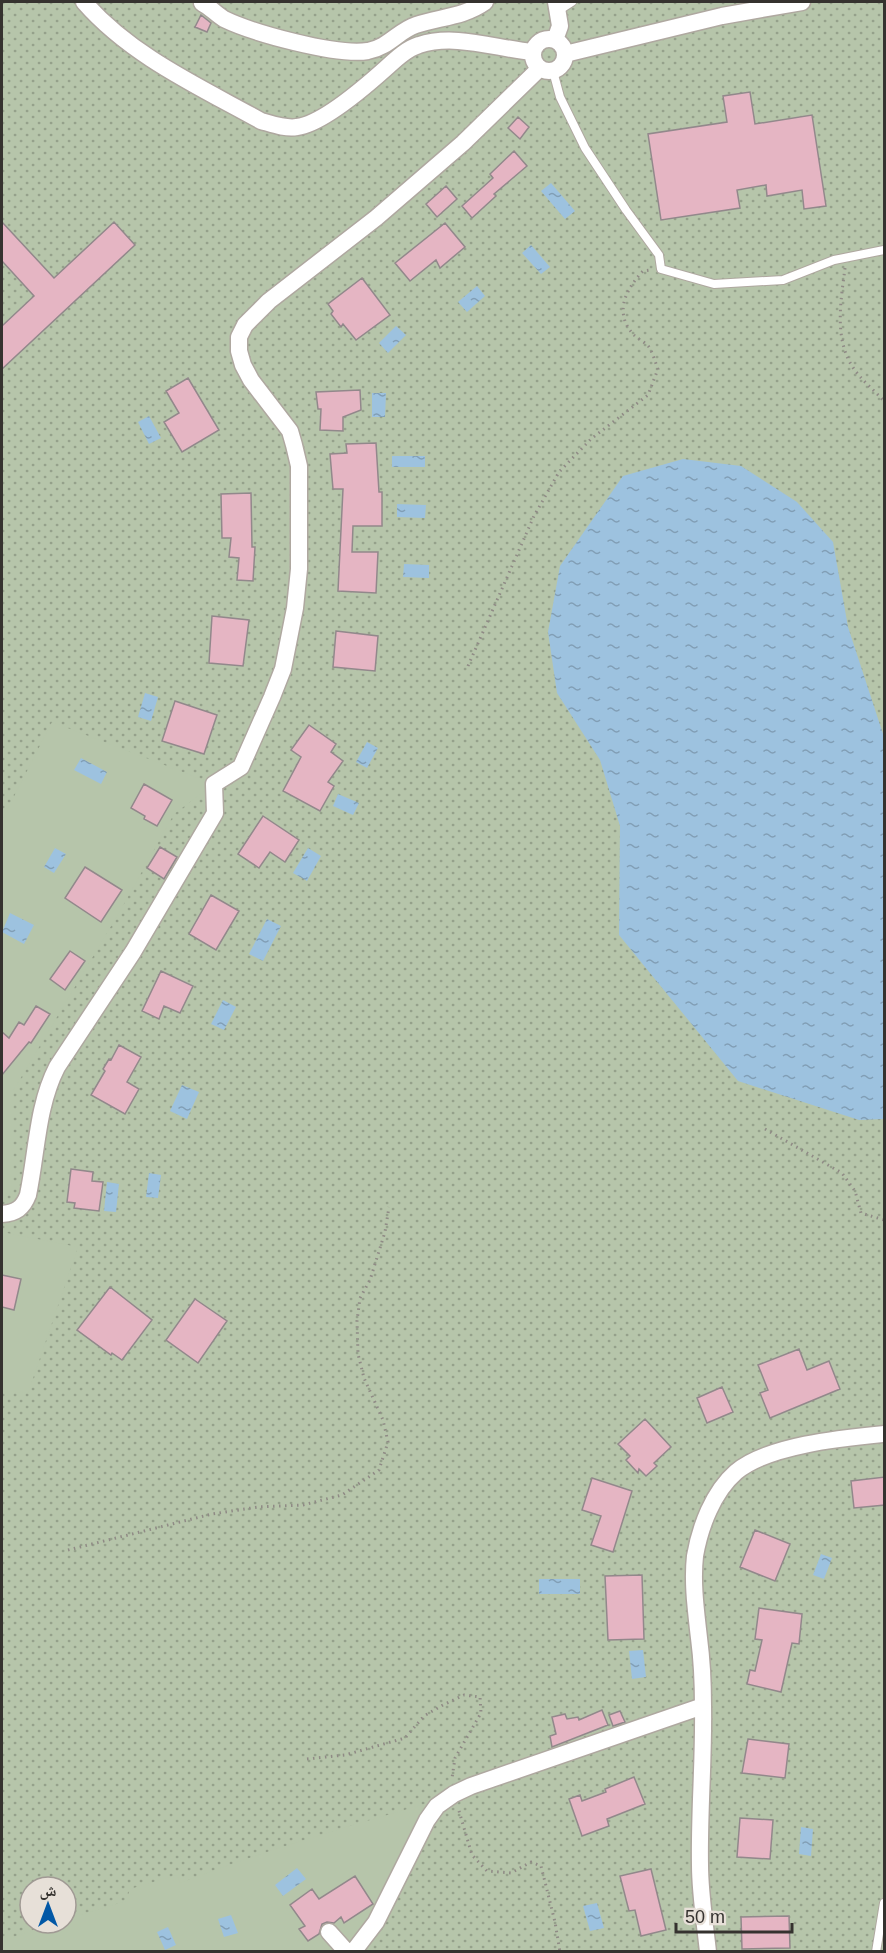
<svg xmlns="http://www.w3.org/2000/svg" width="886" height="1953" font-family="Helvetica,'Noto Naskh Arabic',sans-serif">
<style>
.grass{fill:url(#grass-dots);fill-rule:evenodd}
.garden{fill:#b6c5aa}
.water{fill:url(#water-ripples)}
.building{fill:#e5b5c3;stroke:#92888b;stroke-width:1.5}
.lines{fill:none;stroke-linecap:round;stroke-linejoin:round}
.service-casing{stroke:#afa8a0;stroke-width:10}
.minor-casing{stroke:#afa8a0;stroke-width:19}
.path{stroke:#8f8a85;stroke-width:3;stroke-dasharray:1.5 4.5;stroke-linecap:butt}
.service{stroke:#fff;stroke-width:8}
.minor{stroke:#fff;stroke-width:16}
</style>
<defs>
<pattern id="grass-dots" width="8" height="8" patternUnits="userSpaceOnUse" patternTransform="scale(1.5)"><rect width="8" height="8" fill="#b6c5aa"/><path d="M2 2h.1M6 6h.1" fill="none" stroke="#95a18b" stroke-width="1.8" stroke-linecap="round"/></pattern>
<pattern id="water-ripples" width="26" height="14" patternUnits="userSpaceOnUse" patternTransform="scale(1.5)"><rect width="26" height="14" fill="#9dc2df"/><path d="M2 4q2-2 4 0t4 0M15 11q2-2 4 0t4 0" fill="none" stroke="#819eb5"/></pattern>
</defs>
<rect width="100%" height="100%" fill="#e7e0d8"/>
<path class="grass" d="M2,2H884V1951L2,1952ZM30,1887H66V1923H30Z"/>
<path class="garden" d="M52,722L214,784L174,814L120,911L13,1091V1191L2,1196V820Z
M2,1232L78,1247L28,1393L2,1391Z
M425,1804L374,1916L342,1951L2,1952V1941L53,1923H66V1919L126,1901L130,1889L177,1875L180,1883C260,1852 342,1828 425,1804Z"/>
<path class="water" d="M551,183L575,211L565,219L541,191Z
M531,245L550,267L541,274L522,253Z
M477,286L485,296L467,312L458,302Z
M396,326L406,335L388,353L379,343Z
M372,393H386L385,417H372Z
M149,416L161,438L149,444L138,422Z
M392,456H425V467H392Z
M683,459L741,466L797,502L833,542L848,627L884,737V1119L859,1120L738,1081L619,935L620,826L600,760L557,693L548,632L560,566L623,476Z
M397,504L426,505L425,518L397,517Z
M404,564L429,565V578L403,577Z
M145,693L158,697L151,721L138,717Z
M367,742L378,748L367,768L356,762Z
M81,758L107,772L101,784L74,770Z
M338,794L359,803L353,815L333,806Z
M55,848L66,854L54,873L44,867Z
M308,848L321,856L307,881L293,873Z
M10,913L34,925L24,944L2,932Z
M267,919L281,926L263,961L249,954Z
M223,1000L236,1007L224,1030L211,1024Z
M182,1085L199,1092L187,1119L170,1111Z
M149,1173L161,1175L158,1198L146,1197Z
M107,1182L119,1184L116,1212L104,1211Z
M821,1554L832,1558L824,1579L813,1575Z
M539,1579H580V1594H539Z
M643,1650L646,1677L632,1679L629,1651Z
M801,1827L813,1829L811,1856L799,1854Z
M297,1868L306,1879L283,1896L275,1885Z
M597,1903L604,1928L590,1931L583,1906Z
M231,1915L238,1933L224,1937L218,1919Z
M168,1927L176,1945L165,1950L157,1932Z"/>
<path class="building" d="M201,15L211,23L207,32L195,27Z
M750,92L755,124L812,115L826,206L804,209L802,190L767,196L766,185L737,190L740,208L661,220L648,134L727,122L723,96Z
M518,117L529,127L520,139L508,128Z
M514,151L527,166L494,194L496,196L472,218L462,206L493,178L490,174Z
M446,186L457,199L437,217L426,204Z
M2,222L54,278L114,222L135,245L2,369V326L34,296L2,261Z
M445,223L465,247L440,268L436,260L410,281L395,263Z
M362,278L390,315L356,340L343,324L341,327L331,314L333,311L328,304Z
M188,378L219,430L182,452L164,422L179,413L166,391Z
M360,390L361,410L343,417V431L320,430L321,409H318L316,392Z
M376,443L379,492H382V526H353L352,552H378L376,593L338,591L343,489H333L330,454L347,453L346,444Z
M251,493L252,547H255L253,581L237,580L239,558L229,557L231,538H222L221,494Z
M212,616L249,620L243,666L209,663Z
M336,631L378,636L375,671L333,667Z
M175,701L217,715L204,754L162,741Z
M309,725L336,744L331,752L343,761L328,782L334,786L320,811L283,791L301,757L291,750Z
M144,784L172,800L157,826L144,819L145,816L131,808Z
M263,816L299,840L285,862L270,852L259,868L238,854Z
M160,847L177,857L164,879L147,868Z
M85,867L122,890L101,922L65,898Z
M211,895L239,911L216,950L189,934Z
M70,951L85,961L65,990L50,979Z
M161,971L193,986L180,1013L164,1006L159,1019L142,1011Z
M36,1006L50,1014L31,1043L29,1042L2,1075V1032L9,1038L19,1022L24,1025Z
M119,1045L141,1057L127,1082L139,1089L125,1114L91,1095L105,1071L103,1069L109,1059L111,1060Z
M71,1169L93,1172L92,1181L103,1182L99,1211L74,1208L75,1203L67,1202Z
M2,1275L21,1279L14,1310L2,1307Z
M110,1287L152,1320L122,1360L112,1353L111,1355L77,1330Z
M195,1299L227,1321L198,1363L166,1340Z
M799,1349L807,1370L829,1361L840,1389L770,1418L760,1393L768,1390L758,1365Z
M722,1387L733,1412L707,1423L697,1398Z
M645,1419L671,1447L654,1463L657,1466L646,1476L639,1469L638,1473L626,1460L630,1456L618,1444Z
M885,1477V1505L854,1508L851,1481Z
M592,1478L632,1491L613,1552L591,1545L601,1516L582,1510Z
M755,1530L790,1544L775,1581L740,1567Z
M642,1575L644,1639L608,1640L605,1576Z
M759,1608L802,1614L799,1644L792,1643L781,1692L747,1684L750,1670L755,1671L762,1640L755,1639Z
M602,1710L608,1725L552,1747L550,1736L556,1734L552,1717L565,1714L567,1719L578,1717L579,1720Z
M620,1711L625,1722L613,1726L609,1715Z
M748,1739L789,1744L785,1778L742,1773Z
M634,1777L645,1804L607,1819L609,1826L582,1836L569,1799L580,1795L582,1801L606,1792L605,1789Z
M740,1818L773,1820L770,1859L737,1857Z
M651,1869L666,1930L641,1936L635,1910L629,1911L620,1876Z
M355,1876L373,1904L344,1923L341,1917L334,1923L327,1922L322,1924L319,1934L308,1941L299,1929L305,1926L290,1905L312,1889L319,1899Z
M789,1916L790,1948L742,1949L741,1917Z"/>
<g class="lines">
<g class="service-casing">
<path id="service" d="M558,11L572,2
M553,71L560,97L585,148L626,210L659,255L661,269L714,284L783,280L834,260L884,250
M876,1952L884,1903"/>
</g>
<g class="minor-casing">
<path id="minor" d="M84,2C131,56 200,87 261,121C272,124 285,129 297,127C322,124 366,86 385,69C395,60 406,49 419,45C455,33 497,49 533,52
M202,3C210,7 216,14 224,19C253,33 336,56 368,51C389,47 398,31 416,25C440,17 464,17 485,2
M533 55a16 16 0 1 1 32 0a16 16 0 1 1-32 0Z
M555,40L560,26L556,2
M565,54L722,16L802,2
M2,1214C16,1213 23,1208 28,1195C37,1152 37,1106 57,1067L133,952L215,813L214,784L241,767L272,697L283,669L295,608L299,569V466L294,445L290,431L251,380L243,365L239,351V337L245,325L269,301L376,218L463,143L540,68
M329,1932L347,1952
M353,1952L376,1922L427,1820L437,1806L454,1794L471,1786L703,1706
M708,1952C705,1923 700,1894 700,1865C699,1812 704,1759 703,1706C703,1683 702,1661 699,1638C696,1611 692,1583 695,1556C700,1527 713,1492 736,1472C768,1445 843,1438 884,1434"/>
</g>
<path class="path" d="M845,268C841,300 834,337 852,366C860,379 874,390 884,401
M468,666L534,516L559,472L591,439L648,395L658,369C655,362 653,353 649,347C645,342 638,339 634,335C613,313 626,289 643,271L650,270
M765,1129L842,1173L855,1191L861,1213L884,1220
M68,1550L212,1514L258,1507L303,1505L342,1495L379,1470L388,1442L383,1420L364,1378L358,1354L357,1321L360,1298L370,1280L385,1232L389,1207
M307,1759L345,1755L405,1738L424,1716L443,1705L464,1695L480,1697L481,1713L455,1758L452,1778
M459,1811L472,1855L487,1871L511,1873L531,1862L541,1866L555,1922L560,1952"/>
<use href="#service" class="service"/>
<use href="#minor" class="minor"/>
</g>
<rect width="886" height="1953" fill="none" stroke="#35322f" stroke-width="6"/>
<g transform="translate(48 1905)"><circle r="28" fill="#e7e0d8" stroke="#a09a94" stroke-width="1.5"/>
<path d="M0-4.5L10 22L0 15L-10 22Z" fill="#0258a6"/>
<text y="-9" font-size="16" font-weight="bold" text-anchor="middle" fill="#35322f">ش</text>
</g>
<path d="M676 1923v9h116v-9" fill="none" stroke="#35322f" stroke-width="3"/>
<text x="685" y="1923" font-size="18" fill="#35322f" stroke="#e7e0d8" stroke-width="4.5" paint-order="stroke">50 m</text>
</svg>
